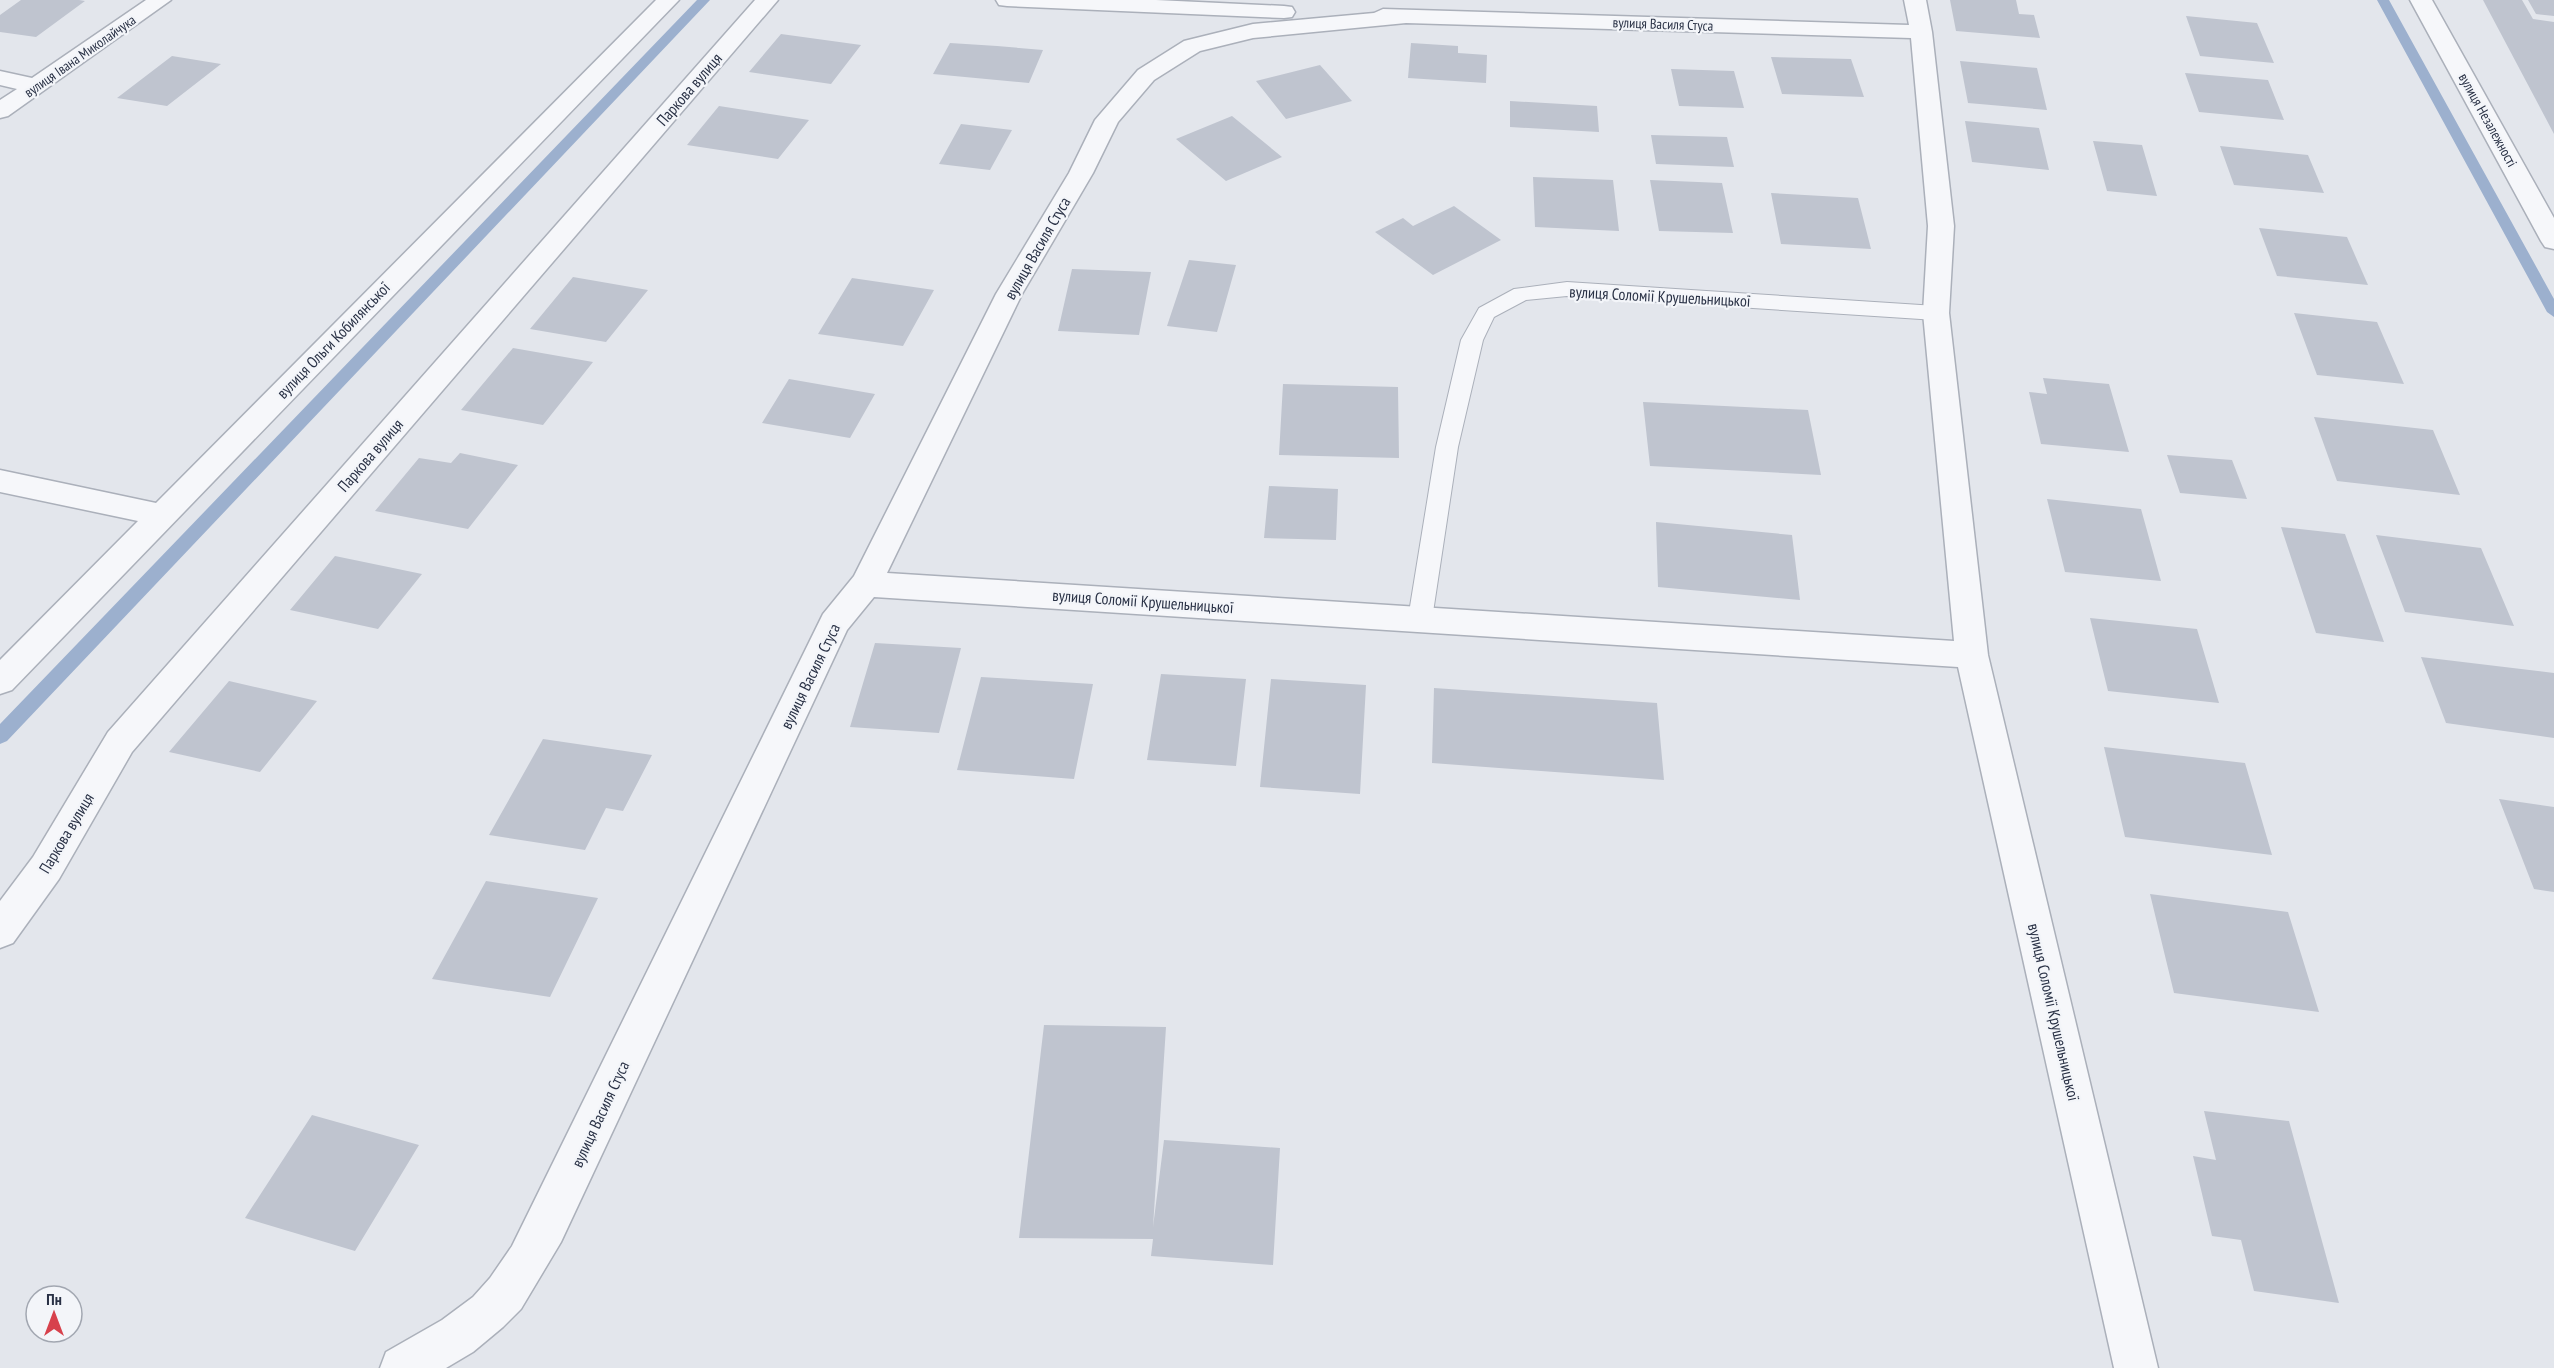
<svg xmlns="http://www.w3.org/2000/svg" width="2554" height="1368" font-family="'PT Sans Narrow',sans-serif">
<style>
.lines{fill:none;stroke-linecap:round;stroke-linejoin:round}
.stream{fill:#9cb0ce;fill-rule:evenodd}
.building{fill:#bfc4cf}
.service-casing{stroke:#abb0ba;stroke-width:2}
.minor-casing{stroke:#abb0ba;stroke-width:3}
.service{fill:#f6f7fa;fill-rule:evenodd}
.minor{fill:#f6f7fa;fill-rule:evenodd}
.labels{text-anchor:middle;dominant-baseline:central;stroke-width:4.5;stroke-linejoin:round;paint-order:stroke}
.far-street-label{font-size:14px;fill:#293145;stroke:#f3f5f9}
.street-label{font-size:16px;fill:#293145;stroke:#f3f5f9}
</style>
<rect width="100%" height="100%" fill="#e3e6ec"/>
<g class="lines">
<path class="stream" d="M697,0H710L7,741L0,744V724Z
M2377,0H2389L2554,299V317L2547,312Z"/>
</g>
<path class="building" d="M21,0H79L85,1L36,37L0,32V15Z
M1950,0H2016L2019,14L2034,15L2040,38L1956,31Z
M2483,0H2522L2533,19L2554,22V134Z
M2528,0H2554V16L2536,14Z
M2186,16L2257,23L2274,63L2200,56Z
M781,34L861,45L831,84L749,72Z
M950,43L997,46L1043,50L1029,83L933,74Z
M1411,43L1458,46V53L1487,55L1486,83L1408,78Z
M172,56L221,64L167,106L117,98Z
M1771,57L1851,59L1864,97L1782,94Z
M1960,61L2037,68L2047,110L1968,103Z
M1320,65L1352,101L1286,119L1256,81Z
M1671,69L1734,71L1744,108L1679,106Z
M2185,73L2268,80L2284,120L2199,112Z
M1510,101L1597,106L1599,132L1510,127Z
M719,106L809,120L778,159L687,145Z
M1232,116L1282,157L1226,181L1176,139Z
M1965,121L2039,128L2049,170L1972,162Z
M961,124L1012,130L990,170L939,164Z
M1651,135L1727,137L1734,167L1656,164Z
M2093,141L2142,145L2157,196L2107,191Z
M2220,146L2308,155L2324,193L2234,185Z
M1533,177L1613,180L1619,231L1535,227Z
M1650,180L1722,183L1733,233L1659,231Z
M1771,193L1858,198L1871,249L1781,244Z
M1454,206L1501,240L1433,275L1375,232L1403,218L1413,226Z
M2259,228L2347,237L2368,285L2277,276Z
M1189,260L1236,265L1217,332L1167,326Z
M1072,269L1151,272L1139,335L1058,331Z
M573,277L648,290L606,342L530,329Z
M852,278L934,290L903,346L818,334Z
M2294,313L2377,322L2404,384L2317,375Z
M513,348L593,362L543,425L461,410Z
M2043,378L2109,384L2129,452L2041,444L2029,392L2047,394Z
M789,379L875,394L850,438L762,423Z
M1283,384L1398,387L1399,458L1279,455Z
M1643,402L1808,410L1821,475L1650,466Z
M2314,417L2433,430L2460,495L2337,481Z
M460,453L518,465L468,529L375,511L419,458L451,463Z
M2167,455L2232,460L2247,499L2180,493Z
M1269,486L1338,489L1336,540L1264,538Z
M2047,499L2141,509L2161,581L2065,572Z
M1656,522L1792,535L1800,600L1658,587Z
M2281,527L2345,534L2384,642L2316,633Z
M2376,535L2481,548L2514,626L2405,612Z
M335,556L422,574L378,629L290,610Z
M2090,618L2197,629L2219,703L2108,691Z
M875,643L961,648L939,733L850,727Z
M2421,657L2554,673V738L2446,723Z
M1161,674L1246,679L1236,766L1147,760Z
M981,677L1093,684L1074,779L957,770Z
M1271,679L1366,685L1360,794L1260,787Z
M229,681L317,701L260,772L169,752Z
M1434,688L1657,703L1664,780L1432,763Z
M543,739L652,755L623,811L606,808L585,850L489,835Z
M2104,747L2245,763L2272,855L2125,837Z
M2499,799L2554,807V892L2534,889Z
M486,881L598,898L550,997L432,979Z
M2150,894L2288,912L2319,1012L2174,993Z
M1044,1025L1166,1027L1153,1227L1164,1140L1280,1148L1273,1265L1151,1256L1153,1239L1019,1238Z
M2204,1111L2289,1121L2339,1303L2254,1291L2241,1240L2212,1236L2193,1156L2216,1160Z
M312,1115L419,1145L355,1251L245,1218Z"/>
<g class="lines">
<g class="service-casing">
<path id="service" d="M1567,282L1936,306L1943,308L1946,313L1943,318L1936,320L1567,296L1526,300L1494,317L1483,340L1458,447L1432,619L1429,626L1420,629L1411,626L1408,619L1436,447L1461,340L1479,308L1514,289Z"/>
</g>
<g class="minor-casing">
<path id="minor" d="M146,0H171L8,116L0,118V100L17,89L0,85V71L32,78Z
M656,0H679L12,690L0,694V660L138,521L0,492V470L156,503Z
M755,0H778L132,752L59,879L13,943L0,948V901L33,857L108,732Z
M996,0H1156L1284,6L1292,7L1295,12L1292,17L1284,18L1007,6L999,5Z
M1904,0H1926L1932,32L1954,226L1949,313L1988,655L2158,1368H2114L1958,667L874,597L847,630L561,1242L521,1309L503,1327L473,1352L446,1368H380L386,1352L442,1320L473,1297L490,1278L512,1246L823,614L854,576L996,294L1069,173L1095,120L1138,70L1184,41L1192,39L1253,24L1374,13L1383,9L1909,25ZM1406,23L1911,38L1928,226L1923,313L1954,641L887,573L1022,294L1093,173L1118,122L1154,80L1200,51L1253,38Z
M2410,0H2432L2554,218V249L2545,247L2541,241Z"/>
</g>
<use href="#service" class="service"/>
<use href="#minor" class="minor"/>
</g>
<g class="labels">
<g class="far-street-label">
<text transform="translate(1663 24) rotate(2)">вулиця Василя Стуса</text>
<text transform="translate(80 56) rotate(-35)">вулиця Івана Миколайчука</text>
<text transform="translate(2488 120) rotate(61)">вулиця Незалежності</text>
</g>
<g class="street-label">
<text transform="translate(689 89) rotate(-49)">Паркова вулиця</text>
<text transform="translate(1037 248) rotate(-60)">вулиця Василя Стуса</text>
<text transform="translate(1660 296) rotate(3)">вулиця Соломії Крушельницької</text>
<text transform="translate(333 340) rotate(-46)">вулиця Ольги Кобилянської</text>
<text transform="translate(370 455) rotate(-49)">Паркова вулиця</text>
<text transform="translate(1143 601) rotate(4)">вулиця Соломії Крушельницької</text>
<text transform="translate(810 676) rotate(-64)">вулиця Василя Стуса</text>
<text transform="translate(66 833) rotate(-59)">Паркова вулиця</text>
<text transform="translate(2054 1012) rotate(77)">вулиця Соломії Крушельницької</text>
<text transform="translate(600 1114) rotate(-65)">вулиця Василя Стуса</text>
</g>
</g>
<g transform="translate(54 1314)"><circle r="28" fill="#f3f5f9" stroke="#a2a7b1" stroke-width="1.5"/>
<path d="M0-4.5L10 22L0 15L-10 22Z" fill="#d7414c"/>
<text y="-9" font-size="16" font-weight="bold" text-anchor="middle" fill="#293145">Пн</text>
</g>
</svg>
